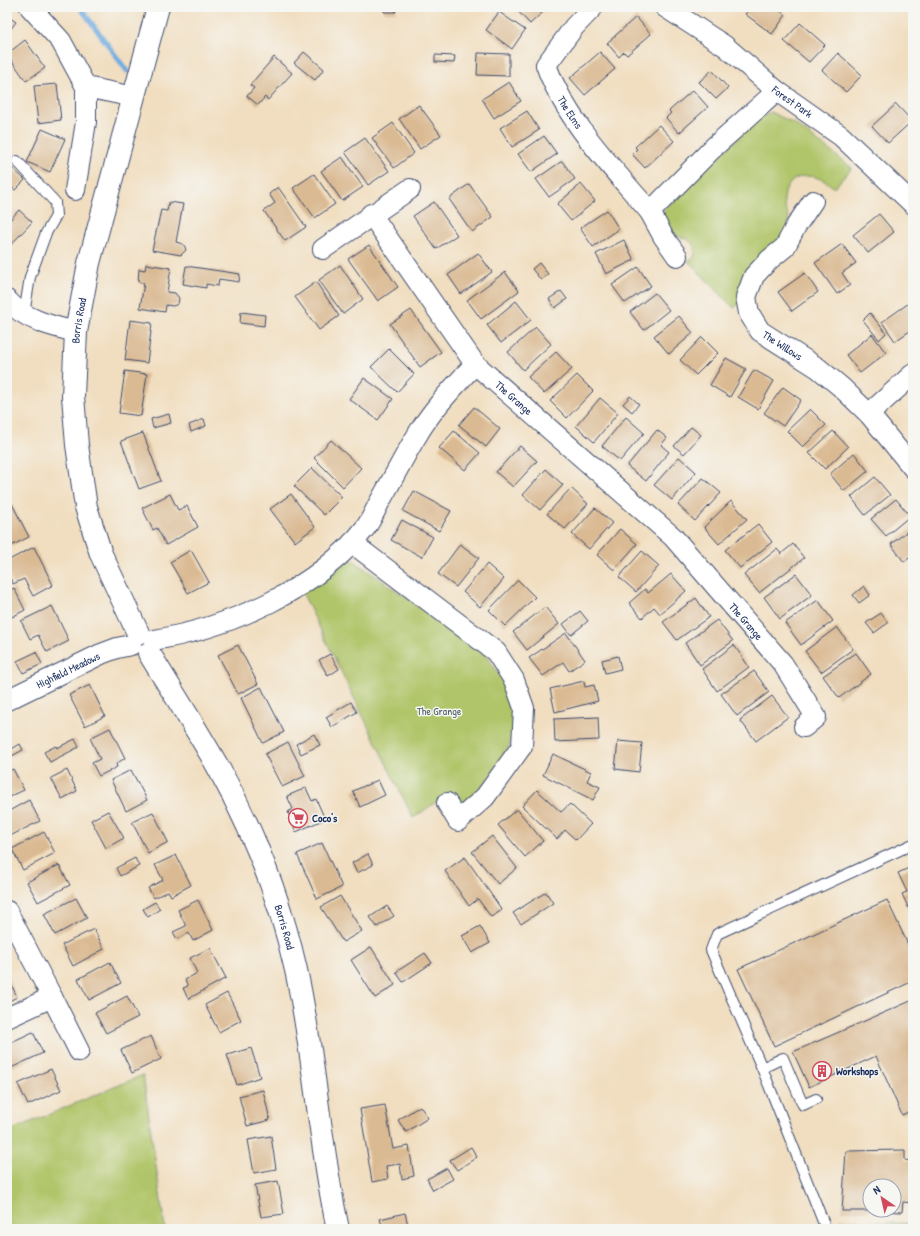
<svg xmlns="http://www.w3.org/2000/svg" width="920" height="1236" font-family="'Patrick Hand',sans-serif">
<style>
.green{fill:#b0c569;stroke:#667a64}
.lines{fill:none;stroke-linecap:round;stroke-linejoin:round}
.stream{stroke:#6face1;stroke-width:5}
.building{fill:#daba93}
.service-casing{stroke:#3b496d;stroke-width:12}
.minor-casing{stroke:#3b496d;stroke-width:22}
.tertiary-casing{stroke:#3b496d;stroke-width:24}
.service{stroke:#fff;stroke-width:10}
.minor{stroke:#fff;stroke-width:20}
.tertiary{stroke:#fff;stroke-width:22}
.labels{text-anchor:middle;dominant-baseline:central;stroke-width:3;stroke-linejoin:round;paint-order:stroke}
.street-label{font-size:11px;fill:#1b2f5e;stroke:#f6f6f2}
.park-label{font-size:11px;fill:#485c61;stroke:#f6f6f2}
.poi-label{font-size:11px;font-weight:bold;fill:#1b2f5e;stroke:#f6f6f2;text-anchor:start}
</style>
<rect width="100%" height="100%" fill="#f6f6f2"/>
<filter id="ink" filterUnits="userSpaceOnUse"><feTurbulence type="fractalNoise" baseFrequency=".025" numOctaves="2"/><feDisplacementMap in="SourceGraphic" scale="8" xChannelSelector="R" yChannelSelector="G"/><feConvolveMatrix kernelMatrix="1 2 1 2 8 2 1 2 1" color-interpolation-filters="sRGB"/></filter>
<filter id="wash" filterUnits="userSpaceOnUse"><feTurbulence type="fractalNoise" baseFrequency=".012" numOctaves="4" result="noise"/><feDisplacementMap in="SourceGraphic" scale="16" xChannelSelector="R" yChannelSelector="G"/><feGaussianBlur stdDeviation="0.9" result="paint"/><feColorMatrix in="noise" values="0 0 0 0 0 0 0 0 0 0 0 0 0 0 0 0 0 1.4 0 .05"/><feComposite in="paint" operator="in"/></filter>
<g filter="url(#wash)">
<rect width="100%" height="100%" fill="#f1dec0"/>
<path class="green" d="M771,112L795,124L852,168L834,188C817,171 786,170 784,200C784,209 790,215 789,224L739,304L734,308L688,261L695,256C694,237 687,241 674,234C669,231 665,223 662,218V213L689,183L760,118Z
M351,559L482,650L502,678L515,715L514,734L504,756L485,784L460,808L448,794L413,818L302,592Z
M143,1075L165,1229H7V1132Z
M840,1220L913,1224V1229H842Z"/>
<g class="lines">
<path class="stream" d="M80,7L127,71"/>
</g>
<g id="blocks">
<path class="building" d="M384,7H395L396,12H384Z
M514,7H545L547,8L530,24Z
M751,7H775L786,15L772,34L745,14Z
M499,12L525,30L512,49L486,30Z
M7,16L16,22L7,34Z
M636,17L651,34L627,55L624,52L619,57L607,43Z
M800,23L825,45L809,62L784,41Z
M25,40L45,68L26,81L7,54Z
M304,52L324,69L315,80L294,63Z
M600,52L615,69L585,95L570,78Z
M478,53L509,54V76L477,75Z
M838,53L862,75L846,92L822,70Z
M435,55L455,56L454,63L435,62Z
M274,57L292,73L268,100L265,97L258,105L247,96L254,88L250,85Z
M712,70L728,88L716,99L699,82Z
M509,82L521,101L494,118L482,99Z
M57,84L61,120L38,123L34,86Z
M693,90L708,107L679,133L666,118L671,113L669,111Z
M896,104L912,121L888,143L872,126Z
M419,105L441,135L420,149L399,119Z
M527,111L539,130L512,147L500,128Z
M393,123L414,153L394,168L372,138Z
M659,125L674,141L645,168L632,154L637,149L635,147Z
M42,129L65,139L50,172L27,162Z
M544,136L557,154L531,172L518,154Z
M365,138L389,171L368,185L345,152Z
M342,157L363,187L342,201L321,171Z
M562,161L575,179L549,197L536,179Z
M7,163L25,180L15,190L7,183Z
M314,174L335,204L315,218L293,188Z
M469,184L493,217L472,232L449,199Z
M581,184L595,201L571,221L557,204Z
M278,187L306,227L285,241L264,211L275,203L269,194Z
M169,202L183,204L176,242L183,244L185,247L186,250L181,255L152,250L161,210L167,211Z
M434,202L457,235L436,249L413,216Z
M19,210L32,222L7,249V223Z
M607,210L619,229L593,247L580,228Z
M879,214L894,232L868,253L853,235Z
M624,240L634,260L606,274L596,254Z
M842,244L856,263L842,273L850,285L837,294L815,263Z
M369,245L398,287L378,301L348,259Z
M478,253L492,272L461,294L448,275Z
M539,263L548,274L541,280L532,269Z
M146,264L171,268L167,292L175,293L179,298L178,304L173,306L166,305L165,312L140,308L144,283L138,282L139,269L145,270Z
M340,265L363,299L343,314L319,280Z
M186,266L240,274L239,282L219,279L218,286L206,284V288L183,284Z
M638,267L651,286L625,303L612,285Z
M505,272L519,291L481,319L467,300Z
M805,273L818,292L792,311L778,292Z
M316,282L339,316L319,330L295,297Z
M561,291L567,299L555,308L549,299Z
M655,293L669,310L644,330L630,312Z
M516,301L531,320L501,343L487,325Z
M909,303L913,309V329L895,341L882,322Z
M411,310L441,352L420,367L390,324Z
M241,312L265,315L264,326L240,323Z
M870,313L886,333L879,340L863,320Z
M679,316L693,333L669,354L654,336Z
M130,320L152,323L147,363L125,360Z
M536,327L551,344L523,370L508,352Z
M872,334L886,353L860,373L846,355Z
M702,337L718,353L696,375L680,360Z
M389,349L414,374L397,392L371,367Z
M556,352L572,369L544,394L528,377Z
M726,358L746,369L730,397L710,385Z
M754,370L774,381L758,409L738,397Z
M125,371L147,374L141,416L119,413Z
M577,375L593,391L567,418L550,401Z
M364,378L393,399L378,420L349,399Z
M783,387L801,400L783,426L764,413Z
M630,396L639,404L632,412L623,404Z
M600,398L618,413L594,442L576,426Z
M474,407L500,429L486,447L459,425Z
M810,409L826,425L803,447L787,431Z
M169,414L171,423L153,428L151,419Z
M626,417L644,433L620,461L602,446Z
M204,419L206,426L191,432L189,425Z
M691,427L701,435L684,454L674,446Z
M657,430L667,438L661,445L669,452L646,481L627,466Z
M454,431L480,453L465,470L439,448Z
M833,431L848,447L825,469L809,453Z
M143,433L161,481L139,489L121,441Z
M331,440L361,468L343,487L314,458Z
M520,446L537,461L513,487L496,472Z
M854,453L868,471L844,491L830,474Z
M679,457L696,472L672,500L654,485Z
M312,468L342,497L324,515L294,486Z
M546,469L563,485L540,510L523,495Z
M875,477L890,495L865,515L851,497Z
M703,478L721,493L695,521L678,505Z
M571,488L588,504L565,529L547,514Z
M414,491L451,511L439,531L403,511Z
M170,494L178,510L187,506L198,527L166,545L157,528L153,530L142,508Z
M291,494L315,527L295,542L270,509Z
M9,498L29,537L9,547L7,544V499Z
M896,499L910,516L886,536L871,519Z
M731,501L747,519L719,544L704,527Z
M595,508L612,523L589,549L572,534Z
M402,520L433,537L422,557L391,540Z
M758,524L772,542L740,568L725,550Z
M913,527V555L904,562L891,544Z
M620,529L637,544L614,570L597,555Z
M460,544L479,558L456,587L438,574Z
M793,544L804,558L759,593L744,575L777,549L781,554Z
M34,547L53,585L33,596L24,579L13,584L7,572V561Z
M191,550L209,582L188,593L170,562Z
M642,551L659,566L636,592L619,577Z
M487,564L504,579L480,607L463,592Z
M671,574L686,591L660,614L654,607L642,618L629,603L645,589L648,593Z
M796,574L812,595L780,619L764,597Z
M518,580L535,597L505,626L489,610Z
M864,586L870,595L859,603L853,595Z
M14,588L25,610L12,617L7,606V592Z
M696,598L709,617L677,640L663,622Z
M818,600L833,621L801,645L785,623Z
M52,606L69,641L47,652L38,635L30,639L21,621Z
M545,607L559,624L527,650L513,632Z
M580,611L588,621L571,635L563,624Z
M881,613L888,623L874,633L866,623Z
M717,620L733,641L700,665L685,643Z
M837,627L853,649L821,672L805,651Z
M566,633L585,660L569,671L563,662L543,676L529,658Z
M238,645L258,684L238,694L218,655Z
M734,645L749,667L717,691L702,669Z
M36,652L42,664L23,673L17,661Z
M856,653L871,674L839,698L823,676Z
M330,654L339,669L328,676L319,660Z
M618,656L621,669L605,673L602,660Z
M754,671L769,692L737,716L721,694Z
M584,681L585,687L594,685L598,701L555,712L550,689Z
M90,685L105,716L85,726L69,695Z
M261,687L284,732L263,743L241,698Z
M772,696L788,717L756,741L740,720Z
M351,702L357,712L332,727L326,717Z
M598,717L599,740L555,742L554,719Z
M110,728L125,758L116,764L117,767L99,776L92,763L100,759L90,738Z
M314,734L320,745L301,754L296,744Z
M75,739L79,747L50,762L44,752L56,746L57,748Z
M618,741L642,743L639,772L615,769Z
M288,742L305,776L282,787L265,754Z
M20,744L23,750L8,758L7,752Z
M553,754L591,772L587,781L600,787L593,800L543,775Z
M13,769L24,790L7,798V772Z
M67,770L77,791L62,799L51,778Z
M131,770L147,800L126,811L111,780Z
M378,780L385,795L360,807L353,791Z
M306,788L312,801L316,799L325,819L296,832L288,812L293,809L287,796Z
M537,790L561,812L570,804L591,824L576,840L565,830L557,839L522,806Z
M29,800L40,821L8,837L7,812Z
M517,809L543,841L525,857L498,825Z
M108,811L124,838L106,848L91,820Z
M153,812L168,842L148,853L132,822Z
M44,832L55,853L23,870L12,849Z
M492,836L517,868L498,884L472,852Z
M322,843L342,887L317,899L297,854Z
M368,854L373,865L357,873L352,863Z
M176,855L191,885L171,896L168,891L154,898L148,888L163,880L155,865Z
M465,857L502,910L491,917L478,899L469,906L445,871Z
M135,858L139,866L120,876L116,868Z
M59,865L70,885L38,902L27,882Z
M913,866V918L902,894L907,892L898,873Z
M546,892L553,903L521,924L513,913Z
M340,896L362,931L343,942L321,907Z
M76,898L87,918L55,935L44,914Z
M198,900L213,930L193,941L189,933L177,939L173,932L186,926L178,910Z
M887,900L913,955V981L774,1046L738,969Z
M155,902L160,909L148,917L143,909Z
M387,906L394,916L377,927L370,917Z
M480,926L490,943L472,953L462,936Z
M94,929L104,949L73,966L62,945Z
M371,947L395,985L375,998L351,960Z
M210,948L226,978L188,999L183,988L188,986L185,980L197,973L190,958Z
M425,953L432,963L403,982L396,972Z
M110,962L121,983L89,1000L78,979Z
M7,975L17,997L7,1002Z
M227,993L241,1020L219,1032L205,1005Z
M127,996L138,1017L106,1033L95,1013Z
M913,1000V1110L902,1115L876,1056L809,1087L793,1052Z
M33,1032L43,1053L11,1068L7,1061V1044Z
M151,1036L161,1059L132,1073L121,1050Z
M251,1048L260,1077L237,1085L227,1055Z
M51,1069L61,1090L28,1105L18,1084Z
M263,1090L270,1120L247,1126L239,1096Z
M385,1105L393,1149L409,1146L414,1176L402,1179L400,1164L386,1166L388,1179L372,1182L360,1109Z
M420,1106L428,1118L406,1132L398,1120Z
M271,1136L276,1169L254,1173L248,1140Z
M471,1147L477,1157L457,1170L450,1160Z
M905,1150V1160L913,1161V1203L903,1202L902,1212L879,1211L894,1210V1186H870V1211H842L846,1151Z
M447,1168L453,1179L433,1190L427,1179Z
M278,1181L284,1214L261,1217L255,1185Z
M405,1213L409,1229H383L380,1219Z"/>
</g>
</g>
<g filter="url(#ink)">
<use href="#blocks" fill-opacity="0" stroke="#3b496d" stroke-width="1"/>
<g class="lines">
<g class="service-casing">
<path id="service" d="M17,161L55,202L56,216L46,233L30,277L24,314
M762,1068L711,950L717,934L913,844
M816,1099L803,1105L783,1058L762,1068L826,1229"/>
</g>
<g class="minor-casing">
<g id="minor">
<path d="M30,7L61,41L86,87L134,97"/>
<path id="s1" d="M593,7L574,27L546,65C566,121 612,167 650,212L715,146L777,91"/>
<path id="s2" d="M665,7L725,46L777,91L841,136L913,204"/>
<path d="M75,190L86,122V87"/>
<path id="s3" d="M813,201L796,226L785,247L769,260L754,276L746,297L749,313L760,331L818,368L841,387L869,414L913,468"/>
<path d="M650,212L663,236L677,256"/>
<path id="s4" d="M371,214L475,364L673,537L783,664L816,717L804,727"/>
<path d="M323,249L410,189"/>
<path d="M7,300C25,320 51,326 76,332"/>
<path d="M869,414L913,374"/>
<path d="M352,543L496,652L514,680L524,708L522,746L485,797L458,821L447,803"/>
<path d="M154,640C229,628 318,589 366,527C371,520 375,511 379,503C392,481 403,458 416,437C432,409 454,387 475,364"/>
<path id="s5" d="M7,700L101,654L117,648L131,645"/>
<path d="M7,911L52,997L7,1018"/>
<path d="M52,997L79,1051"/>
</g>
</g>
<g class="tertiary-casing">
<g id="tertiary">
<path id="s6" d="M138,633L101,554L86,507L77,445L73,396L76,332L89,263L158,7"/>
<path id="s7" d="M149,653C172,691 196,728 218,767C253,830 280,899 296,970C315,1056 319,1144 338,1229"/>
</g>
</g>
<use href="#service" class="service"/>
<use href="#minor" class="minor"/>
<use href="#tertiary" class="tertiary"/>
</g>
</g>
<defs>
<g id="supermarket-ring" transform="scale(1)"><circle r="9.5" fill="#f6f6f2" stroke="#d1495b" stroke-width="1.5"/><path d="M-6-5.5h2.5l.6 2H6L4.5 2H-2.5L-4.4-4H-6ZM-1.5 3.2a1.3 1.3 0 1 0 .1 0ZM3 3.2a1.3 1.3 0 1 0 .1 0Z" fill="#d1495b"/></g>
<g id="building-ring" transform="scale(1)"><circle r="9.5" fill="#f6f6f2" stroke="#d1495b" stroke-width="1.5"/><path d="M-4-6H4V6H1V3H-1V6H-4ZM-2.5-4.3h1.7v1.8h-1.7ZM.8-4.3h1.7v1.8H.8ZM-2.5-1h1.7V.8h-1.7ZM.8-1h1.7V.8H.8Z" fill="#d1495b"/></g>
</defs>
<g fill-rule="evenodd">
<use href="#supermarket-ring" x="298" y="818"/>
<use href="#building-ring" x="822" y="1071"/>
</g>
<g class="labels">
<g class="street-label">
<text stroke="none"><textPath href="#s2" startOffset="159">Forest Park</textPath></text>
<text stroke="none"><textPath href="#s1" startOffset="128">The Elms</textPath></text>
<text stroke="none"><textPath href="#s6" startOffset="324">Borris Road</textPath></text>
<text stroke="none"><textPath href="#s3" startOffset="183">The Willows</textPath></text>
<text stroke="none"><textPath href="#s4" startOffset="234">The Grange</textPath></text>
<text stroke="none"><textPath href="#s4" startOffset="557">The Grange</textPath></text>
<text stroke="none"><textPath href="#s5" startOffset="68">Highfield Meadows</textPath></text>
<text stroke="none"><textPath href="#s7" startOffset="307">Borris Road</textPath></text>
</g>
<g class="park-label">
<text x="439" y="711">The Grange</text>
</g>
<g class="poi-label">
<text x="312" y="818">Coco's</text>
<text x="836" y="1071">Workshops</text>
</g>
</g>
<rect width="920" height="1236" fill="none" stroke="#f6f6f2" stroke-width="24"/>
<g transform="translate(882 1198) rotate(326)"><circle r="19" fill="#f6f6f2" stroke="#9ea6b7"/>
<path d="M0-3L7 15L0 10L-7 15Z" fill="#d1495b"/>
<text y="-6" font-size="11" font-weight="bold" text-anchor="middle" fill="#1b2f5e">N</text>
</g>
</svg>
